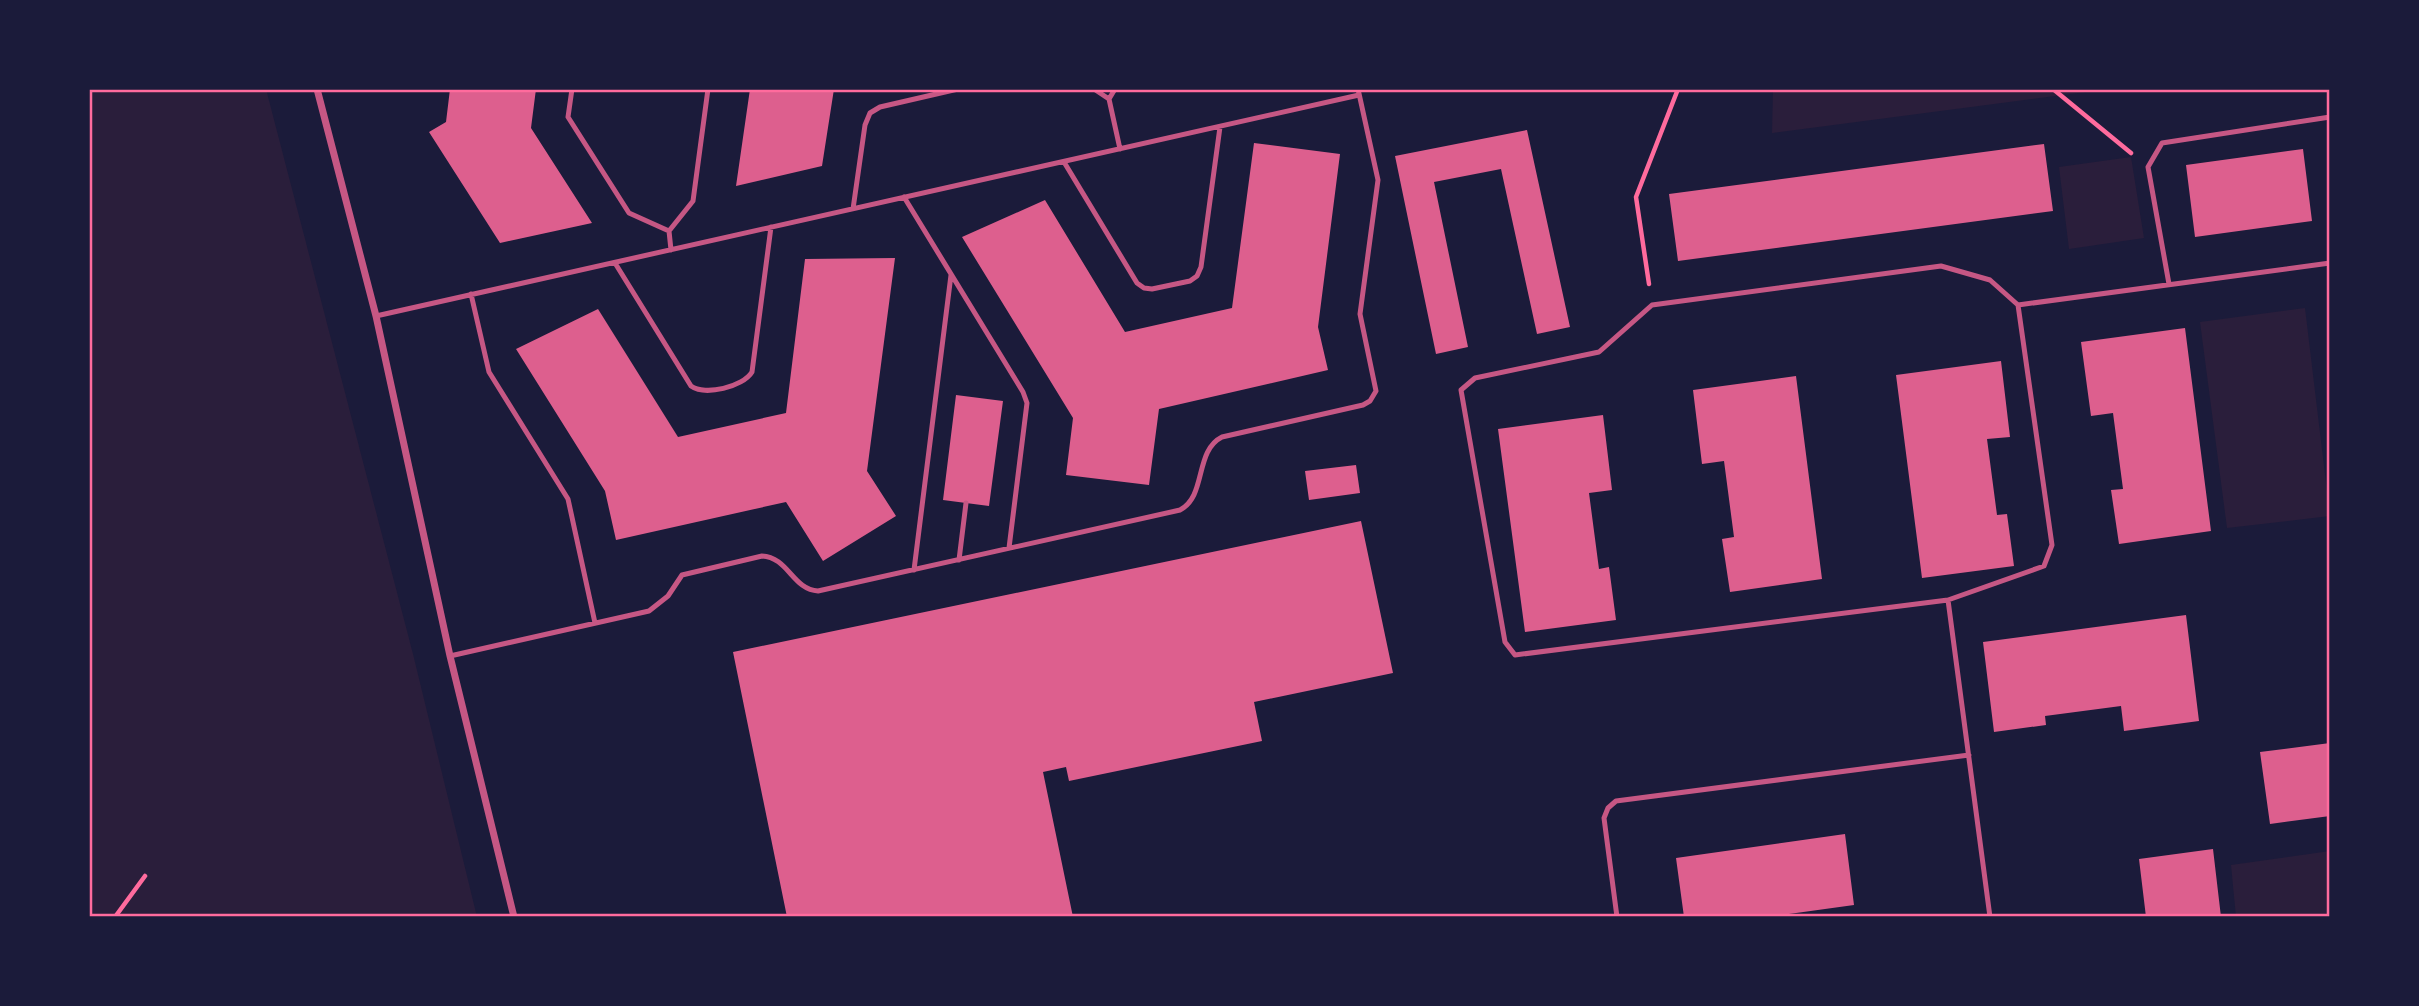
<svg xmlns="http://www.w3.org/2000/svg" width="2419" height="1006" font-family="'Sofia Sans Condensed',sans-serif">
<style>
.green{fill:#2a1e3b}
.building{fill:#dd5f8e}
.lines{fill:none;stroke-linecap:round;stroke-linejoin:round}
.path{stroke:#ff6b9d;stroke-width:4.5}
.service{stroke:#c65784;stroke-width:5}
.minor{stroke:#c65784;stroke-width:7}
.neatline{fill:none;stroke:#ff6b9d;stroke-width:2.5}
</style>
<rect width="100%" height="100%" fill="#1b1b3a"/>
<path class="green" d="M89,89H266L413,654L477,917H89Z
M1773,89H2109L1772,133Z
M2131,157L2144,238L2069,249L2059,167Z
M2305,308L2330,516L2227,528L2200,322Z
M2330,851V917H2236L2231,865Z"/>
<path class="building" d="M450,89H536L531,128L592,223L500,243L429,132L446,122Z
M750,89H834L822,166L736,186Z
M1527,130L1570,327L1537,334L1501,169L1434,182L1468,347L1436,354L1395,156Z
M1254,143L1340,154L1318,327L1328,370L1159,409L1149,485L1066,475L1073,418L962,237L1045,200L1125,332L1232,308Z
M2044,144L2053,211L1678,261L1669,194Z
M2303,149L2312,221L2195,237L2186,165Z
M895,258L867,471L896,516L823,561L786,502L616,540L605,491L516,349L598,309L678,437L786,413L805,259Z
M2185,328L2211,531L2119,544L2111,490L2123,489L2113,413L2091,416L2081,342Z
M2001,361L2010,437L1987,439L1997,515L2007,514L2014,566L1922,578L1896,375Z
M1796,376L1822,579L1730,592L1722,539L1734,537L1724,461L1702,464L1693,390Z
M956,395L1003,401L989,506L943,500Z
M1603,415L1612,490L1589,493L1599,569L1609,567L1616,620L1525,632L1498,429Z
M1356,465L1360,493L1309,500L1305,471Z
M1361,521L1393,673L1254,702L1262,741L1069,781L1066,767L1043,772L1073,917H787L733,652Z
M2186,615L2199,721L2124,731L2121,706L2045,716L2046,725L1994,732L1983,642Z
M2330,743V816L2270,824L2260,752Z
M1845,834L1854,905L1768,917H1684L1676,858Z
M2213,849L2221,917H2146L2139,859Z"/>
<g class="lines">
<path class="path" d="M2053,89L2131,153
M1649,284L1636,197L1678,89
M115,917L145,876"/>
<path class="service" d="M572,89L568,117L629,213L669,231
M1094,89L1109,99L1120,149
M1109,99L1115,89
M1064,162L1137,283L1144,288L1152,289L1190,281L1197,276L1201,267L1220,127
M904,197L1023,392L1027,403L1009,548
M853,209L865,125L870,113L880,107L958,89
M671,250L669,231L693,201L708,89
M615,263L691,386C705,396 743,387 752,372L771,227
M2169,284L2148,167L2162,143L2330,117
M471,294L489,372L568,499L595,623
M2018,305L2052,545L2044,566L1948,600L1515,655L1505,642L1461,390L1475,378L1599,352L1652,305L1941,266L1990,280L2018,305L2330,263
M376,316L1359,95
M959,560L966,503
M914,570L951,275
M1948,600L1990,917
M450,656L649,611L668,596L682,575L762,556C788,557 793,590 818,591L1180,510C1207,496 1194,451 1222,437L1363,405L1370,401L1376,391L1360,314L1378,180L1358,89
M1617,917L1604,818L1608,808L1616,801L1969,755"/>
<path class="minor" d="M317,89L376,316L450,656L514,917"/>
</g>
<rect width="2419" height="1006" fill="none" stroke="#1b1b3a" stroke-width="182"/>
<rect x="91" y="91" width="2237" height="824" class="neatline"/>
</svg>
